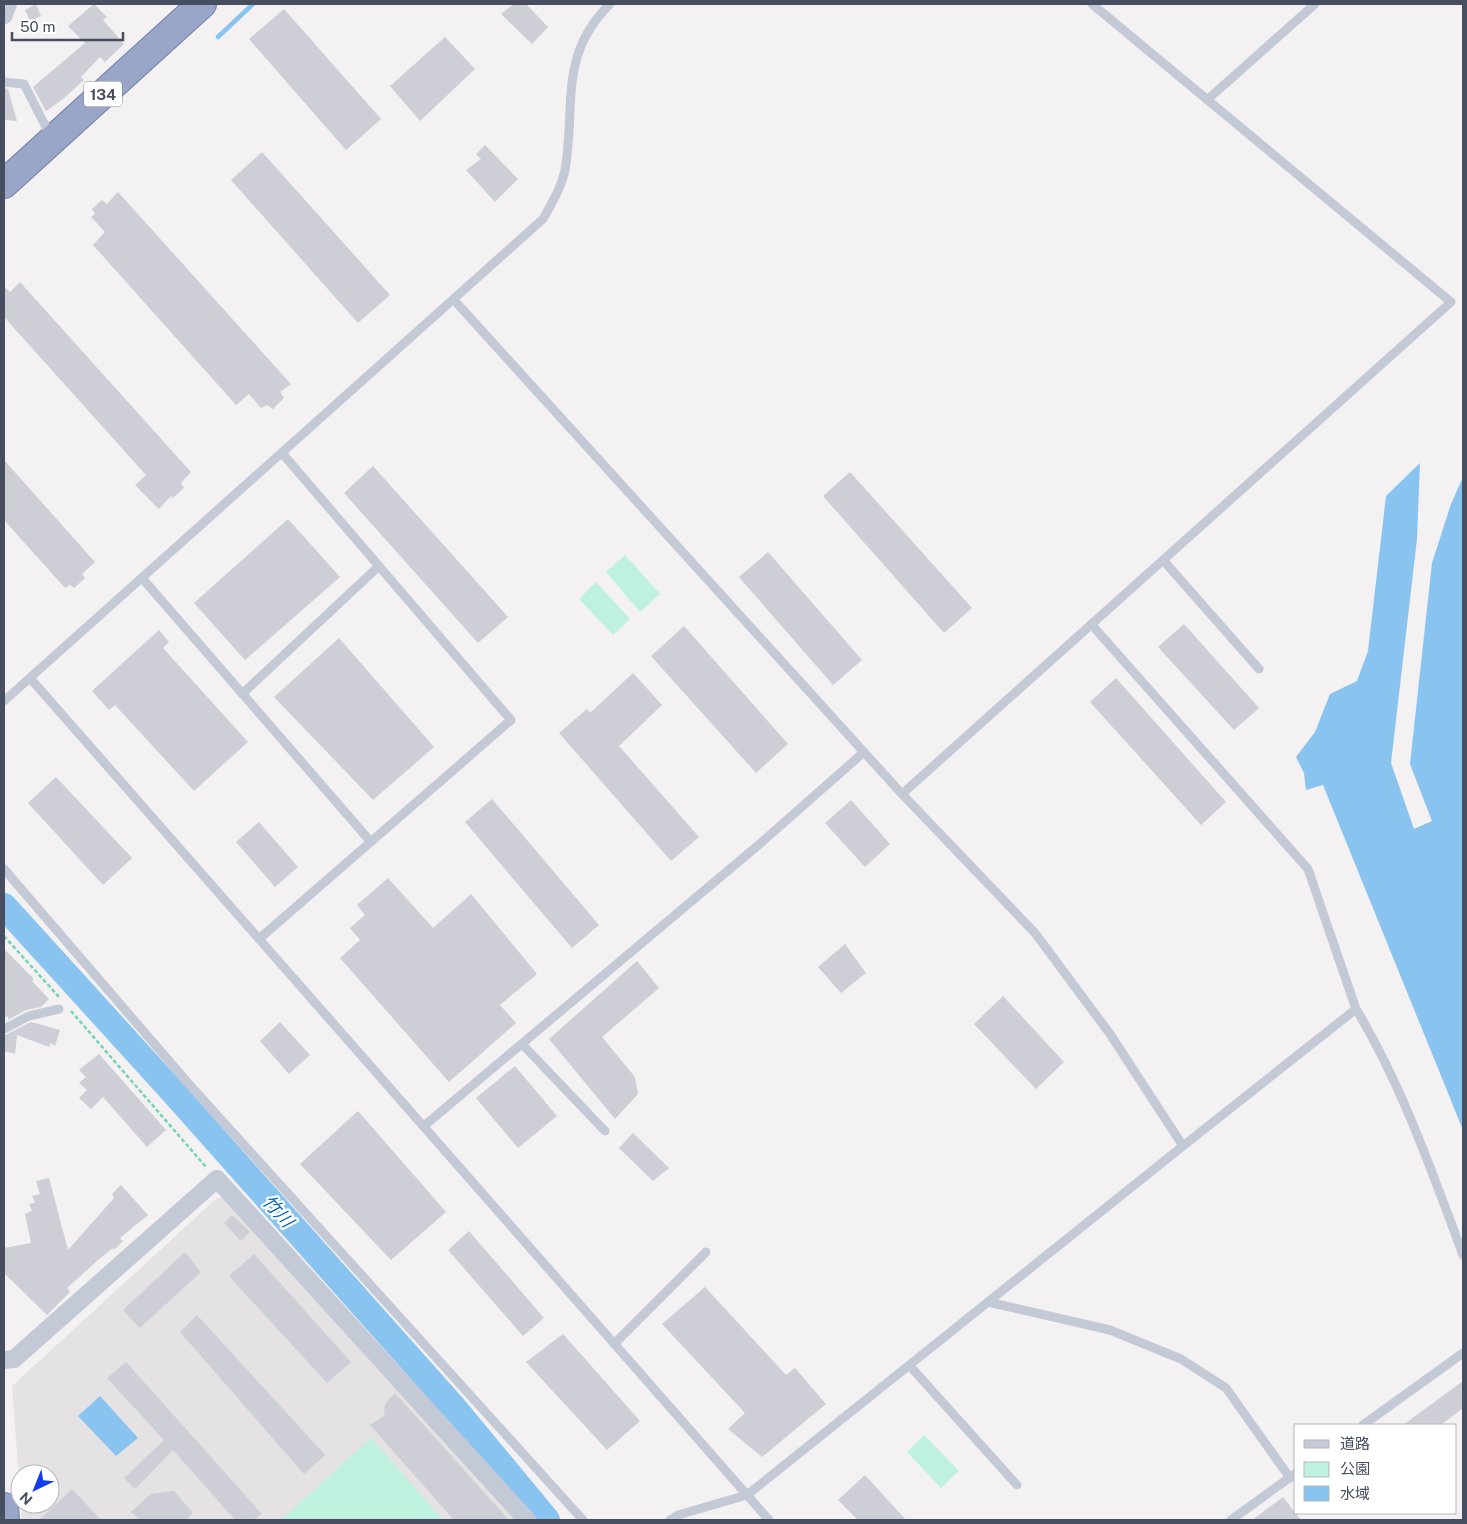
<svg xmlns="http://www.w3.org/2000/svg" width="1467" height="1524" font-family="'Public Sans','Noto Sans JP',sans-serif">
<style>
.education{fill:#e4e2e3}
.green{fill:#bef2de}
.water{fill:#89c3f0}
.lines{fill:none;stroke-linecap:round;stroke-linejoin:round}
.stream{stroke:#89c3f0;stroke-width:4.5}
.river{stroke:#89c3f0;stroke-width:26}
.building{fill:#cdced6}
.trunk-casing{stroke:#7280ad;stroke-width:30}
.path{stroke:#74d2b9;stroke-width:2.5;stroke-dasharray:4 2.5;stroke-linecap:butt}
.service{stroke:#c4c9d6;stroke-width:9}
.minor{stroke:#c4c9d6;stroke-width:18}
.trunk{stroke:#9aa6c8;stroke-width:28}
.labels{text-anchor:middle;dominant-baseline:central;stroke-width:4.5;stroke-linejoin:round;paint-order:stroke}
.shield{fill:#fff;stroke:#7e838f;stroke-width:1}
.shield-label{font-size:15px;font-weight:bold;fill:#474e5f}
.water-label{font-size:18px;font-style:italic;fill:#0667b4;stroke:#fff}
</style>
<rect width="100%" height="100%" fill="#f3f1f1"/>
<path class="education" d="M217,1198H224L516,1520H22L21,1504H50V1474H20V1492L12,1386Z"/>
<path class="green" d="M625,555L660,594L640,612L606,572Z
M596,582L630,619L613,635L579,599Z
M924,1435L959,1471L941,1488L907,1452Z
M371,1438L443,1520H281Z"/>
<path class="water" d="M1420,463L1417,539L1391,763L1414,829L1432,821L1410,764L1432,563L1451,504L1463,477V1130L1323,785L1306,790L1304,773L1296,757L1315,732L1330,694L1357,681L1368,651L1386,496Z
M100,1396L138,1438L116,1456L78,1416Z"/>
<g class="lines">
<path class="stream" d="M218,37L253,4"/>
<path class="river" d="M4,906L174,1093L455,1409L547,1520"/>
</g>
<path class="building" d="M36,4L41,16L30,21L25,10Z
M94,4L107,17L103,20L124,44L105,62L100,57L81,77L84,80L63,99L46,111L33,87L85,43L68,26Z
M514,4H526L548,27L532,44L501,14Z
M284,9L381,119L346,150L249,39Z
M445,37L475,69L420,121L390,86Z
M4,88L8,89L17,121L4,120Z
M485,145L518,179L495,202L466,170L481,159L476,154Z
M262,152L390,295L358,323L231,180Z
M118,192L291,384L280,392L284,398L273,409L267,405L261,408L249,394L236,405L93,245L105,232L91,217L95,214L92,209L102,200L107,204Z
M20,282L191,472L181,483L184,488L173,498L171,496L159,509L135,485L146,475L4,317V286L10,292Z
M4,460L95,562L82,574L85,578L74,588L70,585L65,588L4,520Z
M373,466L508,617L478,643L344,493Z
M850,472L972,608L944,633L823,496Z
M288,519L340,577L245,660L194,603Z
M768,552L862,660L833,685L739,577Z
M1184,624L1259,708L1234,730L1158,647Z
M684,626L788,744L756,773L651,656Z
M159,630L169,642L163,648L248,742L194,791L115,705L109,710L92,691Z
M339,638L434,747L373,800L274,697Z
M633,673L662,705L619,746L699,837L671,861L559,733L587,709L590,713Z
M1116,678L1226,802L1201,825L1090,702Z
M56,777L132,858L103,885L28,803Z
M492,799L599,925L572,948L465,822Z
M851,800L890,844L865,867L825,823Z
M259,822L298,867L275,887L236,842Z
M388,878L433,928L471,894L537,974L500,1005L516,1023L449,1082L340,958L360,940L350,928L365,915L357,905Z
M845,944L866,973L841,993L818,967Z
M4,949L34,979L32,981L49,999L41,1007L26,1010L8,1020V1016L4,1018Z
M637,961L659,988L602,1037L635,1077L638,1094L615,1119L549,1039Z
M1003,996L1064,1062L1036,1089L974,1024Z
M31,1022L60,1030L55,1046L51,1043L49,1047L17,1035L15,1054L4,1051L5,1035Z
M280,1022L310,1055L289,1074L260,1041Z
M99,1054L166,1130L147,1147L103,1097L91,1109L79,1098L87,1090L79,1083L86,1077L79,1070Z
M515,1066L557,1116L518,1148L476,1098Z
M358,1111L446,1212L391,1260L300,1164Z
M633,1133L669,1168L653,1181L619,1148Z
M49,1178L68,1250L114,1198L112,1194L121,1185L148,1215L120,1238L123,1241L114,1250L113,1248L98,1260L67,1288L70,1292L47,1315L4,1273V1248L31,1243L25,1214L32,1211L29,1204L35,1203L32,1196L40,1194L36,1181Z
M232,1215L250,1232L241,1241L224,1223Z
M469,1231L544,1318L523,1336L448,1250Z
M185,1252L201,1272L140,1328L123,1310Z
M254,1254L351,1362L327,1383L229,1276Z
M705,1287L786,1375L795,1368L826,1404L762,1457L728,1429L745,1413L662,1324Z
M197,1315L325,1455L304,1474L180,1332Z
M563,1334L640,1421L607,1450L526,1362Z
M126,1362L262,1514L254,1520H235L173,1450L135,1489L124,1478L164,1440L107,1378Z
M1463,1381V1408L1441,1425H1403Z
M395,1393L509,1520H454L370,1425L384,1416L385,1404Z
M865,1475L906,1520H858L838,1500Z
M72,1489L101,1520H39Z
M174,1491L193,1513L186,1520H140L131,1512L151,1494Z
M1283,1497L1301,1520H1252Z"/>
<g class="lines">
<g class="trunk-casing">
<path id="trunk" d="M4,184L202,4
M4,1507L5,1520"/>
</g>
<path class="path" d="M4,936L59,997
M71,1011L206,1167"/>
<path class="service" d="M4,82L24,84L51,137
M1207,100L1315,4
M454,300L902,794L1035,933L1110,1034L1183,1146L1356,1009L1308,869L1091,624
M1163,560L1259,669
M142,578L371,842
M30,678L769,1520
M242,694L379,566
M4,701L543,219C552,203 561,188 565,170C576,106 558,55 610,4
M902,794L1451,302L1092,4
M4,869L188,1083L583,1520
M259,939L511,720L282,453
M1356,1009C1402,1085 1432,1172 1463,1255
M4,1029L29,1016L59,1009
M522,1044L605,1131
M424,1126L762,842L864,752
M988,1302L1110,1330L1181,1359L1226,1388L1290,1478
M614,1344L706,1252
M909,1365L1017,1485
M1363,1425L1463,1353
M670,1520L678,1515L747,1495L1183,1146
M1231,1520L1296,1473"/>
<path class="minor" d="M4,15L8,4
M4,1360L14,1359L217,1179L527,1520"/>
<use href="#trunk" class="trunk"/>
</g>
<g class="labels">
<rect class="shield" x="84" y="81.5" width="38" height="25" rx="4"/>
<g class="shield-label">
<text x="103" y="94">134</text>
</g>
<g class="water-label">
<text transform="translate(278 1211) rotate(48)">竹川</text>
</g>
</g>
<rect width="1467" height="1524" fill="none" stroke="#474e5f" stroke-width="10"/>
<rect x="1294" y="1424" width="162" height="90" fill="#ffffff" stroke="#b5b8bf"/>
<rect x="1304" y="1440" width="25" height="8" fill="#c4c9d6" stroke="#b5b8bf"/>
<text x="1340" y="1449" font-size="15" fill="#474e5f">道路</text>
<rect x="1304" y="1462" width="25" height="15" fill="#bef2de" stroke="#b5b8bf"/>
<text x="1340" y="1474" font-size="15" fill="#474e5f">公園</text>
<rect x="1304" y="1486" width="25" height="15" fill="#89c3f0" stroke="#b5b8bf"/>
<text x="1340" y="1499" font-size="15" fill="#474e5f">水域</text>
<g transform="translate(35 1489) rotate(223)"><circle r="24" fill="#ffffff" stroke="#b5b8bf"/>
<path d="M0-4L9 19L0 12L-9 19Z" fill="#113eed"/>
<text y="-8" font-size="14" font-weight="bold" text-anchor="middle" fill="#474e5f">N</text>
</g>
<path d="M12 32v8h111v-8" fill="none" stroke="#474e5f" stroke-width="2.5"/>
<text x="20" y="32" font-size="15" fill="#474e5f" stroke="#ffffff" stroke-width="4" paint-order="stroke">50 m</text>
</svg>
